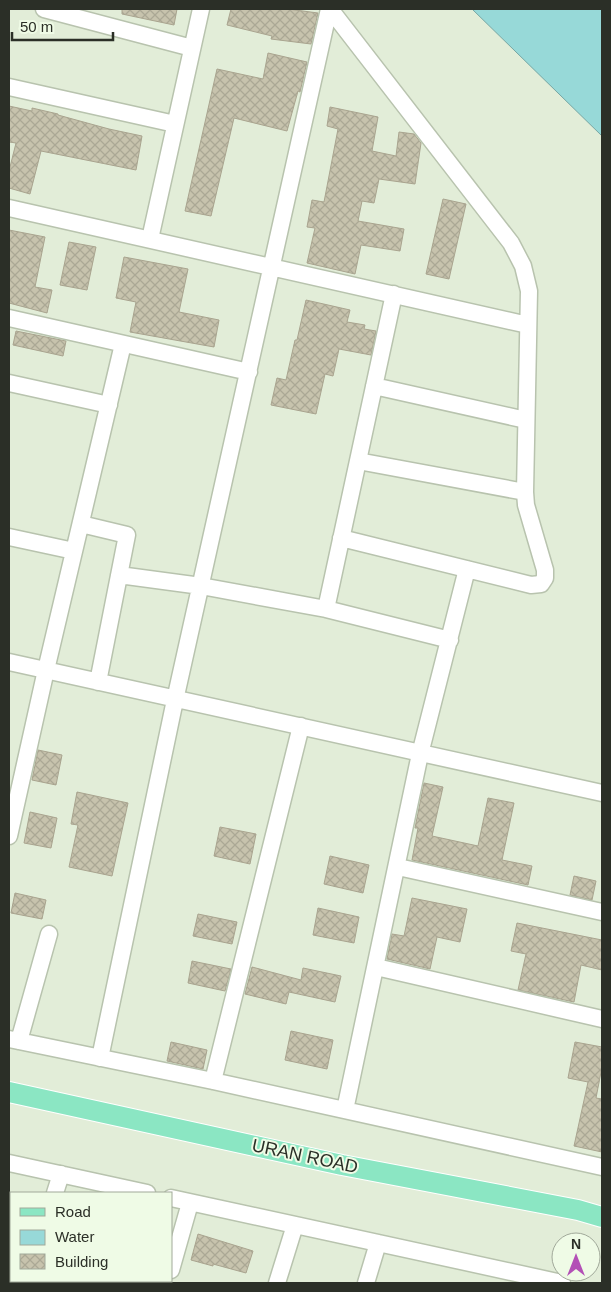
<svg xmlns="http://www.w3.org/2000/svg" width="611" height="1292" viewBox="0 0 611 1292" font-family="Arial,sans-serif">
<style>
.water{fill:#97d9d8;stroke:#77a6a3}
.building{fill:url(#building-cross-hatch);stroke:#a9a48f}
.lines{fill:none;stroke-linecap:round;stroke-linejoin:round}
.minor-casing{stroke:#b8c3ae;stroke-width:19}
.major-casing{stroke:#fff;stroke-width:22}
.minor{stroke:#fff;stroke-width:16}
.major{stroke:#8be6c3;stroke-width:20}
.labels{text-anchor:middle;stroke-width:4;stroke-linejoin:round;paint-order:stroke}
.street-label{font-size:18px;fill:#2b2f27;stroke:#effbe6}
</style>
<defs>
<pattern id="building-cross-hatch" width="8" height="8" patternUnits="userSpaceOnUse" patternTransform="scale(1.25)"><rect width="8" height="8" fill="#c7c3ad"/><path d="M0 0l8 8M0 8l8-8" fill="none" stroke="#aba895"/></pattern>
</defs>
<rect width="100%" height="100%" fill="#e2edd8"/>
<path class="water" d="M 472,9 L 602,9 L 602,136 Z"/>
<path class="building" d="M 122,9 L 177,9 L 174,25 L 122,14 Z
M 231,9 L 288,9 L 318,13 L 311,44 L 271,39 L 272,36 L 227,25 Z
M 268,53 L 307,62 L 300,92 L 298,91 L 287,131 L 234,118 L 211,216 L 185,211 L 217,69 L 263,79 Z
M 9,106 L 32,111 L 32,108 L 58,114 L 58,115 L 109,129 L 142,136 L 136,170 L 41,151 L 30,194 L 9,188 L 9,171 L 16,143 L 9,142 Z
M 330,107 L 378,117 L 372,151 L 396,156 L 399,132 L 414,134 L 421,143 L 415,184 L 379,179 L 374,203 L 362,201 L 358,221 L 404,229 L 400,251 L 361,245 L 355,274 L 307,263 L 315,228 L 307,227 L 312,200 L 324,202 L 338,129 L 327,126 Z
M 443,199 L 466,204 L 449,279 L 426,274 Z
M 9,230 L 45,237 L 35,287 L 52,290 L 47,313 L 9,303 Z
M 69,242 L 96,247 L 87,290 L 60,285 Z
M 124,257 L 188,269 L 179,312 L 219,320 L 214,347 L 130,332 L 136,302 L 116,298 Z
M 306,300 L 350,310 L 347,322 L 365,325 L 364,329 L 376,331 L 371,355 L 339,349 L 333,376 L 325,374 L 316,414 L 271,405 L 277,378 L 286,380 L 295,340 L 297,340 Z
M 16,331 L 66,341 L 63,356 L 13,345 Z
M 38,750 L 62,755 L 56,785 L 32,780 Z
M 424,783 L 443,787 L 432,836 L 478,846 L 488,798 L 514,803 L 502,860 L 532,866 L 528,885 L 412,860 L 418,828 L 415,828 Z
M 77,792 L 128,803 L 112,876 L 69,867 L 78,825 L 71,824 Z
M 30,812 L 57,818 L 51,848 L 24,843 Z
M 220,827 L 256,834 L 250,864 L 214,856 Z
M 330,856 L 369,865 L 363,893 L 324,884 Z
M 574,876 L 596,881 L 592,900 L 570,895 Z
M 15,893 L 46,900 L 42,919 L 11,913 Z
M 412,898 L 467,909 L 460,942 L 437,937 L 430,969 L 387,959 L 392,934 L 404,936 Z
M 318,908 L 359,917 L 354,943 L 313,935 Z
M 198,914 L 237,922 L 232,944 L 193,936 Z
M 517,923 L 602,940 L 602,970 L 581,965 L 574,1002 L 518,990 L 526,954 L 511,951 Z
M 192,961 L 231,969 L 225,991 L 188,983 Z
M 252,967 L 301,980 L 303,968 L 341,976 L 335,1002 L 289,992 L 286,1004 L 245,994 Z
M 291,1031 L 333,1040 L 327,1069 L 285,1060 Z
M 171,1042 L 207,1050 L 203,1069 L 167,1061 Z
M 575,1042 L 602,1047 L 602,1067 L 596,1098 L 602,1099 L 602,1152 L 574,1146 L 588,1082 L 568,1078 Z
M 198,1234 L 253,1251 L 246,1273 L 213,1264 L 213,1266 L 191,1260 Z"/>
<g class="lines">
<defs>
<path id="minor" d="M 44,9 L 192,48
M 330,9 L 511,243 L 523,266 L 529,291 L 525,492 L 526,505 L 545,570 L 545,578 L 541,584 L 531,585 L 341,538
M 9,87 L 175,124
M 9,208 L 528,325
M 150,239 L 201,9
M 9,318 L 249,372
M 9,383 L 109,405
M 374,386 L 526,420
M 358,461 L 525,492
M 81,524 L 127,535 L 98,682
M 9,537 L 74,551
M 119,575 L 201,586 L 326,609 L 450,640
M 326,609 L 394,294
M 9,662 L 602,793
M 9,836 L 46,670 L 123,344
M 398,867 L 602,912
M 376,967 L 602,1019
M 9,1039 L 213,1081 L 602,1167
M 19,1041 L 49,934
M 100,1058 L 175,700 L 329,9
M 213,1081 L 301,726
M 345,1110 L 420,754 L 467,569
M 9,1163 L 147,1193
M 55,1193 L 61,1174
M 171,1198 L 562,1283
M 171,1270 L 190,1203
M 30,1283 L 31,1281
M 277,1283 L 295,1225
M 366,1283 L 378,1243"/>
<path id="major" d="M 9,1092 L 342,1165 L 578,1210 L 602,1217"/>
</defs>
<use href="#minor" class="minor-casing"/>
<use href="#major" class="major-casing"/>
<use href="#minor" class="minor"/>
<use href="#major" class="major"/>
</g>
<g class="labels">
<g class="street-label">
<text transform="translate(305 1156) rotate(12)" y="6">URAN ROAD</text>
</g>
</g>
<rect width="611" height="1292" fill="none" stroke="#2b2f27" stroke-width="20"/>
<rect x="10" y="1192" width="162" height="90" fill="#effbe6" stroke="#a1a99a"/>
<rect x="20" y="1208" width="25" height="8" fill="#8be6c3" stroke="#a1a99a"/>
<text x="55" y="1217" font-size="15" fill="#2b2f27">Road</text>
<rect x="20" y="1230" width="25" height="15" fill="#97d9d8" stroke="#a1a99a"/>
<text x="55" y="1242" font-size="15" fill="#2b2f27">Water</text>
<rect x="20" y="1254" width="25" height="15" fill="url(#building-cross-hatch)" stroke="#a1a99a"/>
<text x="55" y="1267" font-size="15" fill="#2b2f27">Building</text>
<g transform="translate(576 1257)"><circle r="24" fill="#effbe6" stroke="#a1a99a"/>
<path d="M0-4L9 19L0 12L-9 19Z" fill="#b350b6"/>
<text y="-8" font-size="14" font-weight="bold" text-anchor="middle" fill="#2b2f27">N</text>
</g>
<path d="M12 32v8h101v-8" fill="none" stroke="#2b2f27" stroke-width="2.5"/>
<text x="20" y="32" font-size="15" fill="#2b2f27" stroke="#effbe6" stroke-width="4" paint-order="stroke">50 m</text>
</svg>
